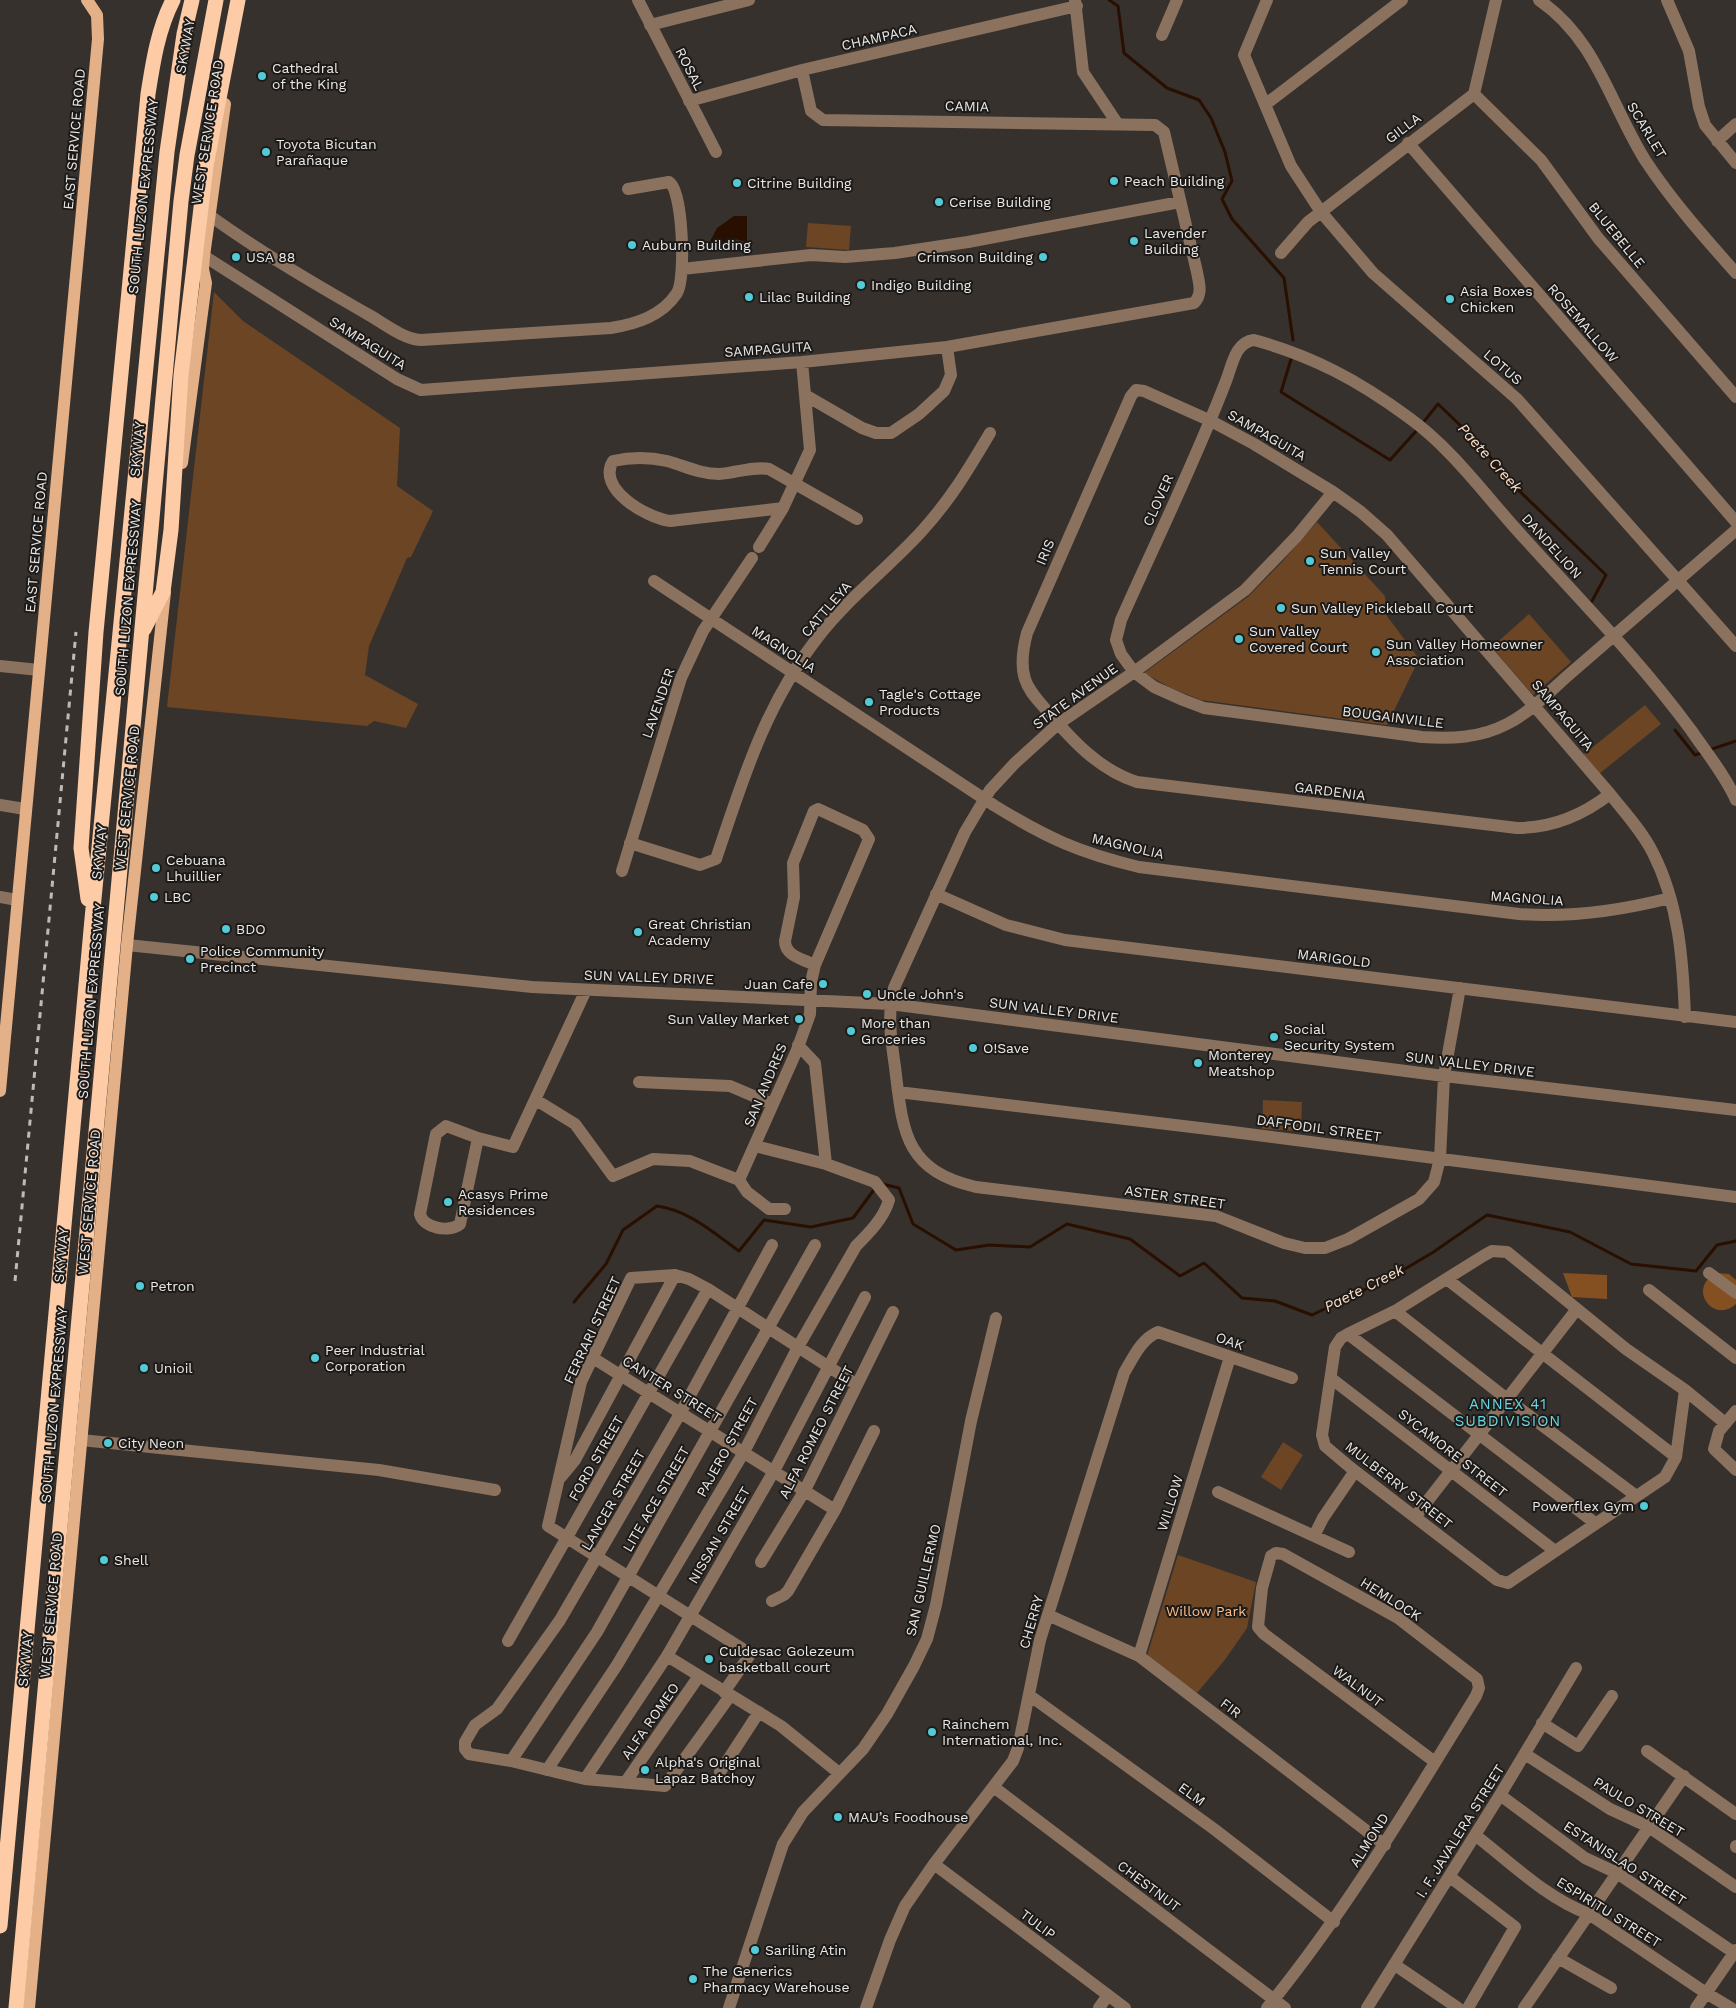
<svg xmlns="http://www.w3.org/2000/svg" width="1736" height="2008" viewBox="0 0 1736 2008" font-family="'Work Sans',sans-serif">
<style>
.green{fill:#6c4524}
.forest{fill:#855021}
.water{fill:#290f00}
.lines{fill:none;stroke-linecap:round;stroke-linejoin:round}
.stream{stroke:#290f00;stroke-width:3}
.minor{stroke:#8b725f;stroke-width:12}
.major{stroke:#e3b088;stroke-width:12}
.highway{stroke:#fdcba6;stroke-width:15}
.rail{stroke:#bebbb7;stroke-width:3;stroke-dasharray:6 6;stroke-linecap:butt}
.poi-dot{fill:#52cbd7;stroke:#1c1a18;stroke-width:2}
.labels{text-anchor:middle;stroke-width:4;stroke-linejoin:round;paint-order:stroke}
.street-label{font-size:14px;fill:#ebe8e5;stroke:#1c1a18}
.poi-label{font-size:14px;fill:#ebe8e5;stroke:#1c1a18;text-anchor:start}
.park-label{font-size:14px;fill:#ffbe8b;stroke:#1c1a18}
.water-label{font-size:15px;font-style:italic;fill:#feddc4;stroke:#1c1a18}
.neighbourhood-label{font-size:15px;letter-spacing:1px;fill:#6ad6e1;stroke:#1c1a18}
</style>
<rect width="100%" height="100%" fill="#37312d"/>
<path class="green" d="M 808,223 L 851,226 L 849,250 L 806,247 Z
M 214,292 L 243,321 L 400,428 L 397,486 L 433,511 L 411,557 L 407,558 L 369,646 L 365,675 L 418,704 L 406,728 L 374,721 L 367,726 L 167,707 Z
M 1317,522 L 1385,596 L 1387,616 L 1419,659 L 1387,725 L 1201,700 L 1171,688 L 1144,673 L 1249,596 L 1281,563 Z
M 1529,614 L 1571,662 L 1533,695 L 1492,647 Z
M 1645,705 L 1661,724 L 1599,774 L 1583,755 Z
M 1263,1100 L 1302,1102 L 1301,1131 L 1262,1129 Z
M 1283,1442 L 1303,1455 L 1281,1490 L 1261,1477 Z
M 1178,1555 L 1256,1582 L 1247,1628 L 1224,1661 L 1196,1694 L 1147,1656 Z"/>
<path class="forest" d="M 1563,1273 L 1607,1275 L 1607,1299 L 1572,1297 Z
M 1717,1273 L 1729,1274 L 1736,1280 L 1736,1304 C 1713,1325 1686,1287 1717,1273 Z"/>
<path class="water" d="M 734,216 L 747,216 L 747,242 L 735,239 L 732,242 L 733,250 L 715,250 L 707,247 L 717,228 Z"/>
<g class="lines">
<path class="stream" d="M 1109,0 L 1118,6 L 1124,53 L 1167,88 L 1199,100 L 1211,118 L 1225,152 L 1232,181 L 1222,199 L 1232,219 L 1284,278 L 1293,340
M 1292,356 L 1281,392 L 1390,460 L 1418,429
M 1422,424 L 1438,404 L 1482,446 L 1503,475 L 1606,575 L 1592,601
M 1675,730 L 1695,755 L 1704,752
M 1709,750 L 1736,741
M 882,1184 L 899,1188 L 913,1224 L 956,1250 L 989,1245 L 1030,1247 L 1067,1224 L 1130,1239 L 1180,1276 L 1204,1263 L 1242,1298 L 1275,1301 L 1312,1315 L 1391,1277 L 1432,1253 L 1487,1215 L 1570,1232 L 1631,1264 L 1696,1271 L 1717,1245 L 1736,1241
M 574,1302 L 606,1264 L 623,1230 L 657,1206 C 688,1210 714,1233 739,1251 L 764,1220 L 811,1227 L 853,1218 L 876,1187"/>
<path class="minor" d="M 638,0 L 716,152
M 1075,0 L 1083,72 L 1117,123
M 1267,0 L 1244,55 L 1291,166 L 1321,212 L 1373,273 L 1517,399 L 1736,646
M 1539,0 C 1597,40 1609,102 1645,160 C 1672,201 1704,237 1736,273
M 1667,0 L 1689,51 L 1699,107 L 1705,125 L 1736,163
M 650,25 L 749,0
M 1162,35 L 1177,0
M 1474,94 L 1541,160 L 1598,238 L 1736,397
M 689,101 L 802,70 L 1077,6
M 1266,104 L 1402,0
M 1717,141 L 1736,124
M 1408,143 L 1736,522
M 209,215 C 260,252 315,284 369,315 C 385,324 403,339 421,340 L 611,328 C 636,324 662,316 677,293 C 686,279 683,190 669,182 L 628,189
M 1281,253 L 1308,222 L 1474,94 L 1496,0
M 204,256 L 397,379 L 421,390 L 802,362 L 947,347 L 1194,303 C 1203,294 1199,283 1197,272 L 1164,132 L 1155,125 L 823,120 L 811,111 L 802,70
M 682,269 L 811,255 L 845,257 L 895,253 L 968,242 L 1180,202
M 802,362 L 805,395 L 862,428 L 876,433 L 891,433 L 919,414 L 944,391 L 951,375 L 947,347
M 1333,492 L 1297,536 L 1245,590 L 1134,672 L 1058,724 L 1015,763 L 990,790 L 965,832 L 894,988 C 887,1014 891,1040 895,1067 C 903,1132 904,1170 976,1187 L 1216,1216 L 1284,1243 L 1305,1248 L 1325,1248 L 1348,1239 L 1419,1199 L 1434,1182 L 1440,1159 L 1444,1076 L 1460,988
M 783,508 L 670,521 C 647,518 596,489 613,461 C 631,457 649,457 667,461 C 685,466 700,474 719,474 C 736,473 752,466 769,469 L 857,519
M 1736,530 C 1681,577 1627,625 1572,672 C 1552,689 1531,712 1507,724 C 1480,738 1452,739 1422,737 L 1204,708 L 1183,700 L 1154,687 L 1134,672 L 1121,654 L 1116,640 L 1121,620 C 1156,541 1195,462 1226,381 C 1232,366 1235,342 1254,340 C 1313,356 1359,381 1408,417 C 1454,450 1487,498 1525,539 C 1582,602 1641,662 1691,730 C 1706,752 1725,775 1736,800
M 759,547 L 783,508 L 810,450 L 805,395
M 654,581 L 995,806 C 1047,838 1080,853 1139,867 L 1519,914 C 1571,918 1619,911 1670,898
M 0,666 L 39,670
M 1610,794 C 1583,815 1552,828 1517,828 L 1137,782 C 1099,770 1072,740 1047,711 C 1039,701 1029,692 1025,679 C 1020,664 1023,648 1027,633 L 1131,396 L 1136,390 L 1144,391 L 1211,421 L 1254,444 L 1333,492 L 1361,512 L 1387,535 L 1610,794 C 1625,813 1642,831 1653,853 C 1679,904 1683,960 1685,1017
M 0,805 L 25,809
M 630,843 L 700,865 L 716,859 C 743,779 765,705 818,637 C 848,598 889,567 921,532 C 951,499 968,470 990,433
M 622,871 L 681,678 L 703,631 L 752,558
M 936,894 L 1006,925 L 1065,940 L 1736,1022
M 0,897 L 17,900
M 127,945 L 532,987 L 890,1004 L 1444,1076 L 1736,1110
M 798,1045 L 815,1063 L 826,1164
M 639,1082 L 730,1086 L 772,1104
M 898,1092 L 1225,1131 L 1736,1197
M 536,1100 L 575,1124 L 613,1176 L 653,1159 L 690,1161 L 739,1180 L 747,1192 L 769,1209 L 785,1209
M 478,1138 L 460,1224 C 449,1233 423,1228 420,1214 L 436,1134 L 446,1126 L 478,1138 L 513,1147 L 586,990
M 739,1180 L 797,1050 L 810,1014 L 811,982 L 815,965 L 869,839 L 863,830 L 818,809 L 814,811 L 793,863 L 794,897 L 785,941 C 785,956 803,959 815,965
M 1709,1273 L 1736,1293
M 1448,1280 L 1676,1457
M 1649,1290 L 1736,1358
M 1395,1311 L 1507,1399 L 1635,1495
M 1348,1334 L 1595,1523
M 593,1358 L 835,1510
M 1332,1379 L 1555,1551
M 1685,1390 L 1676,1457 L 1665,1477 L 1508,1583 L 1497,1580 L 1351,1468 L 1325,1446 L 1322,1435 L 1335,1347 L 1341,1338 L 1348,1334 L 1395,1311 L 1483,1256 L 1492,1251 L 1507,1252 L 1626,1349 L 1685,1390 L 1725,1423
M 1736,1411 L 1719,1431 L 1714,1449 L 1736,1470
M 81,1440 L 379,1470 L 495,1490
M 561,1477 L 575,1460 L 675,1275
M 1218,1492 L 1349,1552
M 1415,1517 L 1577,1309
M 1315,1534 L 1323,1518 L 1355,1471
M 761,1562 L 805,1490 L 893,1312
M 772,1601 L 784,1595 L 788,1591 L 835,1510 L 874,1431
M 1048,1615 L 1139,1656 L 1385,1845
M 508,1641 L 708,1289
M 667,1656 L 781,1726 L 839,1773
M 1139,1656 L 1230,1357
M 724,1692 L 749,1656 L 746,1651 L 548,1526 L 581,1382 L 631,1278 L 675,1275 L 689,1279 L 708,1289 L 857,1385
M 1029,1695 L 1214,1829 L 1334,1922
M 730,1696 L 665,1786 L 585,1779 L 511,1761 L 469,1754 L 465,1749 L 465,1742 L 475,1725 L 497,1709 L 560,1620 L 681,1412 L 772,1245
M 1542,1723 L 1578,1746 L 1612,1696
M 1647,1751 L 1736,1814
M 1525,1754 L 1610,1809 L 1649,1827 L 1736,1887
M 511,1761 L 597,1632 L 815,1245
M 547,1770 L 617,1665 L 744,1452 L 798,1347 L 856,1246 C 869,1233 884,1218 889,1200 L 875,1182 L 826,1164 L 755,1146
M 720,1772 L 759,1712
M 585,1779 L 667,1656 L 774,1471 L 865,1297
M 625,1783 L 699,1676
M 995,1788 L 1285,2008
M 1500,1795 L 1585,1858 L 1617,1873 L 1736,1954
M 1475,1835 C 1510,1862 1546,1898 1589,1914 L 1706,1993 L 1731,2008
M 1736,1847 L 1736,1846
M 934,1864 L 1125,2008
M 1450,1877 L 1515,1927 L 1468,2008
M 905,1906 L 934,1864 L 1013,1761 L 1018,1748 L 1040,1640 L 1124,1373 C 1133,1358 1141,1339 1158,1332 L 1292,1378
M 1558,1958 L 1611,1988
M 1395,1965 L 1458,2008
M 729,2008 L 783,1844 L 803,1812 L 863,1749 L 887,1714 L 914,1666 L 927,1639 L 936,1605 L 971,1421 L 996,1318
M 866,2008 L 890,1940 L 904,1908
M 1099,2008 L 1108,1995
M 1267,2008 C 1347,1910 1410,1803 1476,1696 L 1479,1688 L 1477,1679 L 1398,1618 L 1283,1554 L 1276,1553 L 1271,1556 L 1262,1588 L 1258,1627 L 1264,1634 L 1435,1762
M 1367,2008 L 1500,1795 L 1576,1668
M 1524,2008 L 1684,1776
M 1696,2008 L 1736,1950"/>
<path class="major" d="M 182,463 L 206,283 L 203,269 L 204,256 L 225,104
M 0,1091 L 98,39 L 97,15 L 87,0
M 29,2008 L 127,945 L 165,592"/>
<path class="highway" d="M 144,629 L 163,592 L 171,530 L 181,375 L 206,166 L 238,0
M 88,899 L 81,848 L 96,632 L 148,94 C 153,62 158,29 173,0
M 0,1926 L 92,919 L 167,152 L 184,34 L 192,0
M 16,2008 L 181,201 L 187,155 L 216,0"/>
<path class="rail" d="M 15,1281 L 76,632"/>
</g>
<g class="poi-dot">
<circle cx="262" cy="76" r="5"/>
<circle cx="266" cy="152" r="5"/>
<circle cx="1114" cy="181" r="5"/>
<circle cx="737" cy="183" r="5"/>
<circle cx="939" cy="202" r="5"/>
<circle cx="1134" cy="241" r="5"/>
<circle cx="632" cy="245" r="5"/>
<circle cx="236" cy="257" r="5"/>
<circle cx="1043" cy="257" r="5"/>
<circle cx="861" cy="285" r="5"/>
<circle cx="749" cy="297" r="5"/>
<circle cx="1450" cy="299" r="5"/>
<circle cx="1310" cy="561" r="5"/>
<circle cx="1281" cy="608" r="5"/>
<circle cx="1239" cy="639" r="5"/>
<circle cx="1376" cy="652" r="5"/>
<circle cx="869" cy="702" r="5"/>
<circle cx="156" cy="868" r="5"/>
<circle cx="154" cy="897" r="5"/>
<circle cx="226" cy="929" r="5"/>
<circle cx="638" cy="932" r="5"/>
<circle cx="190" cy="959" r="5"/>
<circle cx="823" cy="984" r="5"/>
<circle cx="867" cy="994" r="5"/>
<circle cx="799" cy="1019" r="5"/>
<circle cx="851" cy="1031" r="5"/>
<circle cx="1274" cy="1037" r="5"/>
<circle cx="973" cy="1048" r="5"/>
<circle cx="1198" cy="1063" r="5"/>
<circle cx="448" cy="1202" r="5"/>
<circle cx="140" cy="1286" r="5"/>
<circle cx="315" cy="1358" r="5"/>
<circle cx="144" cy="1368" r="5"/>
<circle cx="108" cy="1443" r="5"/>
<circle cx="1644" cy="1506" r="5"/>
<circle cx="104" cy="1560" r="5"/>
<circle cx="709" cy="1659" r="5"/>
<circle cx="932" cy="1732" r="5"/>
<circle cx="645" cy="1770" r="5"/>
<circle cx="838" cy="1817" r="5"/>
<circle cx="755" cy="1950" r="5"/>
<circle cx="693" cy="1979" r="5"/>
</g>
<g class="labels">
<g class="street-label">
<text transform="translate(879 37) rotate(-13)" y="5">CHAMPACA</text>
<text transform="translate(185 46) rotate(-80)" y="5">SKYWAY</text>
<text transform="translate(690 69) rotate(63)" y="5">ROSAL</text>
<text transform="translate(967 106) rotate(1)" y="5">CAMIA</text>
<text transform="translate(1403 128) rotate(-37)" y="5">GILLA</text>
<text transform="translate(1647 130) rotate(59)" y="5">SCARLET</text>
<text transform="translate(207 132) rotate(-81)" y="5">WEST SERVICE ROAD</text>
<text transform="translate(74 139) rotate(-85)" y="5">EAST SERVICE ROAD</text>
<text transform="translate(143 196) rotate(-84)" y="5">SOUTH LUZON EXPRESSWAY</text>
<text transform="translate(1617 235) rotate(51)" y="5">BLUEBELLE</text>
<text transform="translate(1583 323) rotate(49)" y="5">ROSEMALLOW</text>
<text transform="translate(368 343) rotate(32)" y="5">SAMPAGUITA</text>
<text transform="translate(768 349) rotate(-4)" y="5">SAMPAGUITA</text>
<text transform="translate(1503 367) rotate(41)" y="5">LOTUS</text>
<text transform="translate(1267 435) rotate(30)" y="5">SAMPAGUITA</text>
<text transform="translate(137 449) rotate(-85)" y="5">SKYWAY</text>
<text transform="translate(1158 500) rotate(-66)" y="5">CLOVER</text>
<text transform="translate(36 542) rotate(-85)" y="5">EAST SERVICE ROAD</text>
<text transform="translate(1552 546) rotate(48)" y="5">DANDELION</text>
<text transform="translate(1045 552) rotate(-67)" y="5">IRIS</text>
<text transform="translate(128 598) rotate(-85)" y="5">SOUTH LUZON EXPRESSWAY</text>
<text transform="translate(826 609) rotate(-49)" y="5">CATTLEYA</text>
<text transform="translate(784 649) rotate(33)" y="5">MAGNOLIA</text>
<text transform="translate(1075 696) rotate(-36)" y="5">STATE AVENUE</text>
<text transform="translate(658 703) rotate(-71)" y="5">LAVENDER</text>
<text transform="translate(1563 715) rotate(50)" y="5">SAMPAGUITA</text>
<text transform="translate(1393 717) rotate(7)" y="5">BOUGAINVILLE</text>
<text transform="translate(1330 791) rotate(7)" y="5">GARDENIA</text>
<text transform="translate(127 798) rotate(-84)" y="5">WEST SERVICE ROAD</text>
<text transform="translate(1128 846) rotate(13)" y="5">MAGNOLIA</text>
<text transform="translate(99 852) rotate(-84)" y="5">SKYWAY</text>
<text transform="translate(1527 898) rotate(4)" y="5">MAGNOLIA</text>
<text transform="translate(1334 958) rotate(7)" y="5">MARIGOLD</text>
<text transform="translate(649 977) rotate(2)" y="5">SUN VALLEY DRIVE</text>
<text transform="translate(91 1001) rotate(-85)" y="5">SOUTH LUZON EXPRESSWAY</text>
<text transform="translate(1054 1010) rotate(7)" y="5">SUN VALLEY DRIVE</text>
<text transform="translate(1470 1064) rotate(7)" y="5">SUN VALLEY DRIVE</text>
<text transform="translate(765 1085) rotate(-67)" y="5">SAN ANDRES</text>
<text transform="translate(1319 1128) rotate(8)" y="5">DAFFODIL STREET</text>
<text transform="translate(1175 1197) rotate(8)" y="5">ASTER STREET</text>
<text transform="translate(89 1202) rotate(-85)" y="5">WEST SERVICE ROAD</text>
<text transform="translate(61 1255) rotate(-85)" y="5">SKYWAY</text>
<text transform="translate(592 1330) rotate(-65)" y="5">FERRARI STREET</text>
<text transform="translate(1230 1341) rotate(19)" y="5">OAK</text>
<text transform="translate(672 1389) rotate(32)" y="5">CANTER STREET</text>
<text transform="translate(54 1405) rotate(-85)" y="5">SOUTH LUZON EXPRESSWAY</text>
<text transform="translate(816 1432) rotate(-63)" y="5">ALFA ROMEO STREET</text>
<text transform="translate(727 1447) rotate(-61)" y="5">PAJERO STREET</text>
<text transform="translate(1453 1453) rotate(38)" y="5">SYCAMORE STREET</text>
<text transform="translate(596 1458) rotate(-60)" y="5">FORD STREET</text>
<text transform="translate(1399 1485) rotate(38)" y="5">MULBERRY STREET</text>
<text transform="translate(656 1499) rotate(-60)" y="5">LITE ACE STREET</text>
<text transform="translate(613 1500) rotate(-60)" y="5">LANCER STREET</text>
<text transform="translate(1170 1503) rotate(-73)" y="5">WILLOW</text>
<text transform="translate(719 1535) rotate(-60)" y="5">NISSAN STREET</text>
<text transform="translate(923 1580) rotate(-77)" y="5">SAN GUILLERMO</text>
<text transform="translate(1391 1599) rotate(32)" y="5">HEMLOCK</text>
<text transform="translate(51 1605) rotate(-85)" y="5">WEST SERVICE ROAD</text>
<text transform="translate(1031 1622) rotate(-74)" y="5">CHERRY</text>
<text transform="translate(25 1659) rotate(-85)" y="5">SKYWAY</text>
<text transform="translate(1358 1686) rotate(37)" y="5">WALNUT</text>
<text transform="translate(1231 1708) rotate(37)" y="5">FIR</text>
<text transform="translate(650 1721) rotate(-55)" y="5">ALFA ROMEO</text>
<text transform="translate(1192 1794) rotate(36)" y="5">ELM</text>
<text transform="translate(1639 1807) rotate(31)" y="5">PAULO STREET</text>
<text transform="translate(1460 1831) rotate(-58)" y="5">I. F. JAVALERA STREET</text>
<text transform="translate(1369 1840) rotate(-58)" y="5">ALMOND</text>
<text transform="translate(1625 1863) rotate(33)" y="5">ESTANISLAO STREET</text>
<text transform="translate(1149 1886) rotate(37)" y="5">CHESTNUT</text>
<text transform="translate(1609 1912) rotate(32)" y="5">ESPIRITU STREET</text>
<text transform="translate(1038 1924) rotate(37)" y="5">TULIP</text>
</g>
<g class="poi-label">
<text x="272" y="73">Cathedral<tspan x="272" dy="16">of the King</tspan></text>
<text x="276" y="149">Toyota Bicutan<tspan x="276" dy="16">Parañaque</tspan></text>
<text x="1124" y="186">Peach Building</text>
<text x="747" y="188">Citrine Building</text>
<text x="949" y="207">Cerise Building</text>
<text x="1144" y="238">Lavender<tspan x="1144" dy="16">Building</tspan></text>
<text x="642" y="250">Auburn Building</text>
<text x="246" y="262">USA 88</text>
<text x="1033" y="262" text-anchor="end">Crimson Building</text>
<text x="871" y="290">Indigo Building</text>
<text x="1460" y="296">Asia Boxes<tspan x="1460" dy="16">Chicken</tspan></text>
<text x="759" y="302">Lilac Building</text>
<text x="1320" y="558">Sun Valley<tspan x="1320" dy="16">Tennis Court</tspan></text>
<text x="1291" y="613">Sun Valley Pickleball Court</text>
<text x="1249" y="636">Sun Valley<tspan x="1249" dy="16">Covered Court</tspan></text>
<text x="1386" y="649">Sun Valley Homeowner<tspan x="1386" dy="16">Association</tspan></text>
<text x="879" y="699">Tagle's Cottage<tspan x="879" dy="16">Products</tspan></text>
<text x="166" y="865">Cebuana<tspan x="166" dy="16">Lhuillier</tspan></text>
<text x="164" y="902">LBC</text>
<text x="648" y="929">Great Christian<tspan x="648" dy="16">Academy</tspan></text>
<text x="236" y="934">BDO</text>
<text x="200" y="956">Police Community<tspan x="200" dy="16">Precinct</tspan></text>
<text x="813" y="989" text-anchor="end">Juan Cafe</text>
<text x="877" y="999">Uncle John's</text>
<text x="789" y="1024" text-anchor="end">Sun Valley Market</text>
<text x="861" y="1028">More than<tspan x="861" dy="16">Groceries</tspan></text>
<text x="1284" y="1034">Social<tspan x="1284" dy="16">Security System</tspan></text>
<text x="983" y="1053">O!Save</text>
<text x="1208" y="1060">Monterey<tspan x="1208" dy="16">Meatshop</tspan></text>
<text x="458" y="1199">Acasys Prime<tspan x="458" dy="16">Residences</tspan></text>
<text x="150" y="1291">Petron</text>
<text x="325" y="1355">Peer Industrial<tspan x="325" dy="16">Corporation</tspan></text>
<text x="154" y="1373">Unioil</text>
<text x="118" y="1448">City Neon</text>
<text x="1634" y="1511" text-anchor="end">Powerflex Gym</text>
<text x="114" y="1565">Shell</text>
<text x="719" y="1656">Culdesac Golezeum<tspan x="719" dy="16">basketball court</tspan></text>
<text x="942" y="1729">Rainchem<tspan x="942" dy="16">International, Inc.</tspan></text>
<text x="655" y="1767">Alpha's Original<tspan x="655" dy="16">Lapaz Batchoy</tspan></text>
<text x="848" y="1822">MAU’s Foodhouse</text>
<text x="765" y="1955">Sariling Atin</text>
<text x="703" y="1976">The Generics<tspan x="703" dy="16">Pharmacy Warehouse</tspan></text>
</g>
<g class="park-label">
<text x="1206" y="1616">Willow Park</text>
</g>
<g class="water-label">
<text transform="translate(1490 458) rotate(48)" y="5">Paete Creek</text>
<text transform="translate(1364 1288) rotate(-27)" y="5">Paete Creek</text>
</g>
<g class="neighbourhood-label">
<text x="1508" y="1409">ANNEX 41<tspan x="1508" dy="17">SUBDIVISION</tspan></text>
</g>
</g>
</svg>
